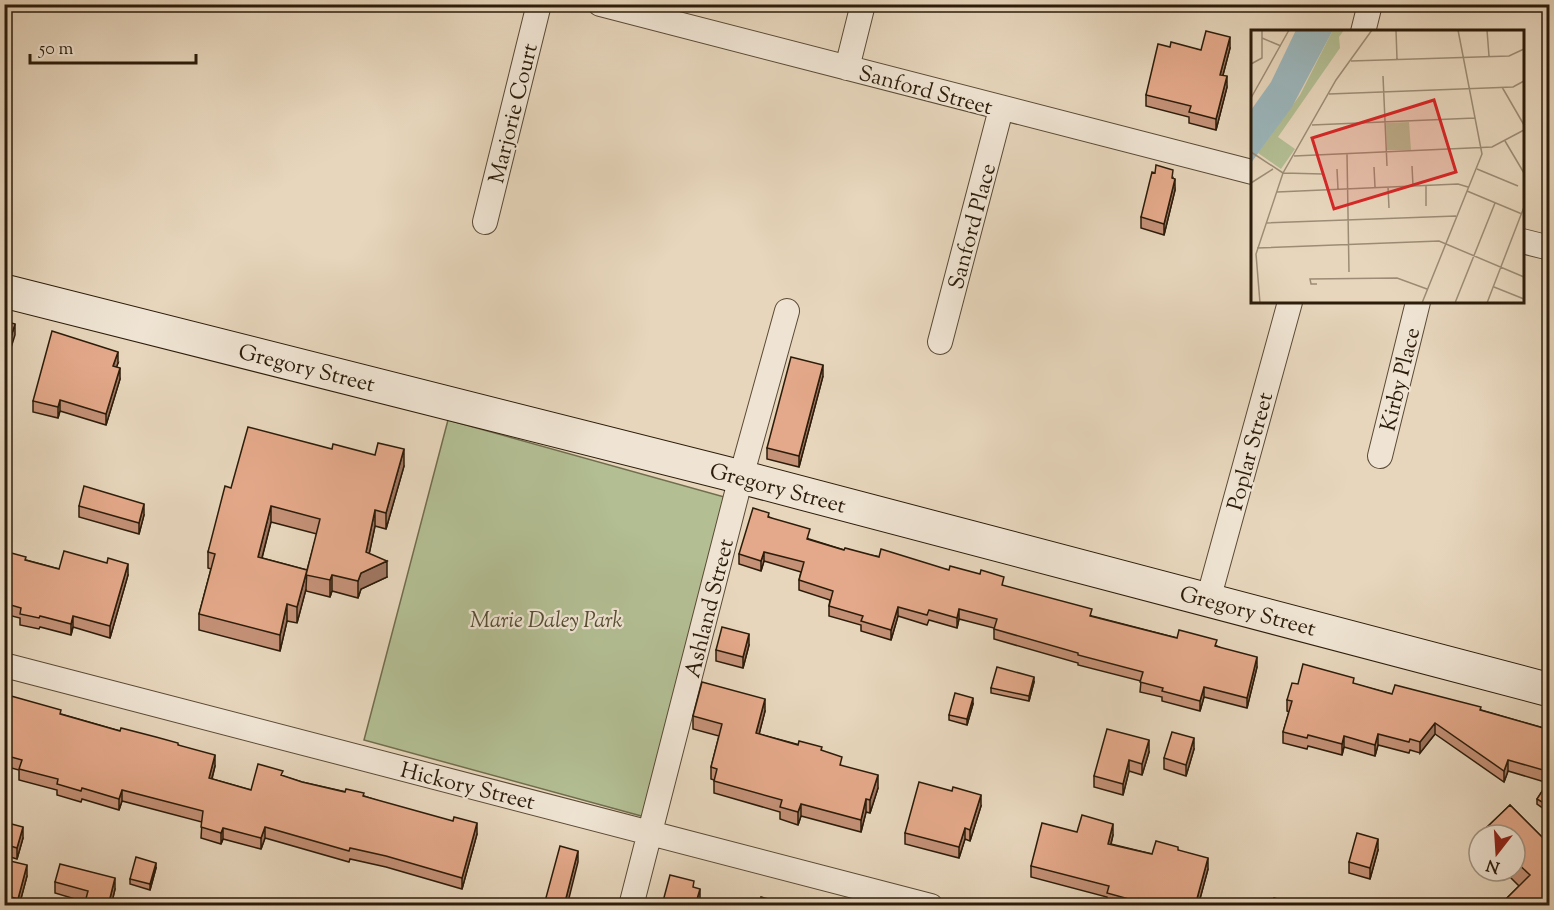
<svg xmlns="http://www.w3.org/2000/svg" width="1554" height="910" viewBox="0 0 1554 910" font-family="'Sorts Mill Goudy',serif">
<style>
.green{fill:#b3be93;stroke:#706d4e;stroke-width:1.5}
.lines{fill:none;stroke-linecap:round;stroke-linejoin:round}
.street-casing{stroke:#5b4a36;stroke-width:26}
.secondary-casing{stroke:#2c1c0a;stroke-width:35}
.street{stroke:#efe4d3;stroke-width:24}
.secondary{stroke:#efe4d3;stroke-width:33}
.wall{fill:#c49177;stroke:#2c1c0a;stroke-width:1.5;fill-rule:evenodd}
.shaded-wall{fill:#a07661;stroke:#2c1c0a;stroke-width:1.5}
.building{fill:#e4a98a;stroke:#2c1c0a;stroke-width:1.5}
.labels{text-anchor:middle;stroke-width:4.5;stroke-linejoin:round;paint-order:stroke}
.street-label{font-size:22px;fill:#2c1c0a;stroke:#efe4d3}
.park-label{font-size:22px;font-style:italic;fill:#544d33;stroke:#efe4d3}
.inset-road{fill:none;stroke:#9c8c75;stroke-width:1.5}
.view{fill:#d62828;fill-opacity:0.15;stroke:#d62828;stroke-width:3}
.inset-edge{fill:none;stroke:#2c1c0a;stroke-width:3}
</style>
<rect width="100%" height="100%" fill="#e7d6bc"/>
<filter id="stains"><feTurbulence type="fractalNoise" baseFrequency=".00333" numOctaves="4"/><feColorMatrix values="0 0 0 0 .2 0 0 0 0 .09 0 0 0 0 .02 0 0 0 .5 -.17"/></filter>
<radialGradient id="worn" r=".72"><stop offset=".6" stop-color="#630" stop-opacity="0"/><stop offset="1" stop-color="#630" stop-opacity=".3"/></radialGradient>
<path class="green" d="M 448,420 L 728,498 L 645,817 L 364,740 Z"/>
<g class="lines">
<defs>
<path id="street" d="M 600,4 L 1252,172
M 1363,32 L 1370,4
M 847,68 L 863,4
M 485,222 L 539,4
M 1522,241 L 1550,248
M 940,342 L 1001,109
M 1380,456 L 1418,302
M 1208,600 L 1290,302
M 4,665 L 931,906
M 631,906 L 741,477 L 787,311"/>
<path id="secondary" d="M 4,291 L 741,477 L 1550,690"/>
</defs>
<use href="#street" class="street-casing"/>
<use href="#secondary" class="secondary-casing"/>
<use href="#street" class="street"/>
<use href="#secondary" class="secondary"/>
</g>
<path class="wall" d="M 1170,47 L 1201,50 L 1230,48 L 1223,75 L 1227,87 L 1216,130 L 1189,123 L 1189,117 L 1146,106 L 1146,95 Z
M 1173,178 L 1175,190 L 1164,235 L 1141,228 L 1141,217 Z
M 118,363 L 116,367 L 120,379 L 106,425 L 60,411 L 58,418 L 33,412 L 33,401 Z
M 823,376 L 799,467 L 767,459 L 767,448 Z
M 332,449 L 404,466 L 386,529 L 375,526 L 369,554 L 387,577 L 361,589 L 358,598 L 332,591 L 330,597 L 306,591 L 306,589 L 297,623 L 287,621 L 280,651 L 199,630 L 199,614 L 211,569 L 208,568 L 208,552 L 231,488 ZM 271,522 L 317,534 L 307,570 L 262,558 Z
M 79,506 L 144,515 L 139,534 L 79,517 Z
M 769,517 L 809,539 L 844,550 L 949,570 L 1004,586 L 1092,616 L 1177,638 L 1217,646 L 1257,667 L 1247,708 L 1204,697 L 1200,711 L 1162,701 L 1162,697 L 1140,692 L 1141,681 L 1078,665 L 1078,663 L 994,639 L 994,628 L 959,619 L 957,628 L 929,620 L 927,625 L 898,616 L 891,640 L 861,631 L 861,625 L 829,616 L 829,606 L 830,600 L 799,590 L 799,580 L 801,572 L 764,561 L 761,571 L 739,564 L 739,554 Z
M 4,551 L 26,560 L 59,569 L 128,575 L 110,638 L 73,627 L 71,635 L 40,627 L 39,629 L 20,625 L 20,618 L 4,614 Z
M 749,645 L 743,668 L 716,661 L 716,650 Z
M 1034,682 L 1029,701 L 991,693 L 991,688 Z
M 1298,684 L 1354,684 L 1392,694 L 1481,710 L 1547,729 L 1550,722 L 1550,813 L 1537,804 L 1537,799 L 1548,783 L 1508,771 L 1504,782 L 1435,734 L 1420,753 L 1410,750 L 1409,753 L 1378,745 L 1375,756 L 1344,747 L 1342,755 L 1308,746 L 1307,749 L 1283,743 L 1283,732 L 1289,712 L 1287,711 L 1287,700 Z
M 4,694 L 61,714 L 120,731 L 178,745 L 215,766 L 212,779 L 251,790 L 283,776 L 302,782 L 364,796 L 477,834 L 462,889 L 386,867 L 350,859 L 349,862 L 265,838 L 261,849 L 223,839 L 221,844 L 201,838 L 202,822 L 122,801 L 119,810 L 82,799 L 81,802 L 57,795 L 57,790 L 19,780 L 19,770 L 4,766 Z
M 973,704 L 967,725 L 949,720 L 949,715 Z
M 765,711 L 759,734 L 822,751 L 842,766 L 878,788 L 870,813 L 866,812 L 861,832 L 801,816 L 798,825 L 780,819 L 780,812 L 714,793 L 714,780 L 711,779 L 711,767 L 719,736 L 693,729 L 693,716 Z
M 1194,749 L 1186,776 L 1164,769 L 1164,758 Z
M 1149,752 L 1142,775 L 1129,771 L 1123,795 L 1094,787 L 1094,776 Z
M 1510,805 L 1550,845 L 1550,906 L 1499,906 L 1519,886 L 1504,871 L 1515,871 L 1515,835 L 1484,835 L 1484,830 Z
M 981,806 L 970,841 L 965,839 L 959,858 L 905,844 L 905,833 Z
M 4,822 L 23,838 L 17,859 L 4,855 Z
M 1077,832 L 1113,835 L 1111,844 L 1152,854 L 1178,850 L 1208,869 L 1198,906 L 1111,906 L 1107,904 L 1107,897 L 1031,877 L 1031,866 Z
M 1378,850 L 1370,879 L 1349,873 L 1349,862 Z
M 4,866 L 27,876 L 19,906 L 4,906 Z
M 156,868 L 150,890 L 130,884 L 130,879 Z
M 55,882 L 115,889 L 111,906 L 84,906 L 85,902 L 55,893 Z"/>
<path class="shaded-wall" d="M 1230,37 L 1230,48 L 1220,86 L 1220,75 Z
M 1227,76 L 1227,87 L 1216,130 L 1216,119 Z
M 1175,179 L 1175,190 L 1164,235 L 1164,224 Z
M 15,324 L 15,335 L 4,370 L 4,359 Z
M 118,352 L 118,363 L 113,377 L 113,366 Z
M 9,362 L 9,373 L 4,388 L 4,377 Z
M 823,365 L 823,376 L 799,467 L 799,456 Z
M 120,368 L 120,379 L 106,425 L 106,414 Z
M 60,400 L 60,411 L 58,418 L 58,407 Z
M 404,449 L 404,466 L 386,529 L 386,513 Z
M 144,504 L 144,515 L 139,534 L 139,523 Z
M 271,506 L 271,522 L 258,573 L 258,557 Z
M 375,510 L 375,526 L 366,569 L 366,552 Z
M 764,552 L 764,561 L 761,571 L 761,561 Z
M 387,561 L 387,577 L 361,589 L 358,598 L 358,581 L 361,573 Z
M 128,564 L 128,575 L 110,638 L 110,626 Z
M 307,570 L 306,589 L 297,623 L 297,607 Z
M 332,575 L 332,591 L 330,597 L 330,580 Z
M 287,604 L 287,621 L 280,651 L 280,635 Z
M 898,607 L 898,616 L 891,640 L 891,630 Z
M 959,609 L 959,619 L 957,628 L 957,618 Z
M 73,616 L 73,627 L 71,635 L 71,624 Z
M 749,634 L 749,645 L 743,668 L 743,657 Z
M 1257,657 L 1257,667 L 1247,708 L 1247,698 Z
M 1034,677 L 1034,682 L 1029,701 L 1029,696 Z
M 1204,687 L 1204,697 L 1200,711 L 1200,701 Z
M 973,698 L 973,704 L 967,725 L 967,719 Z
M 765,699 L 765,711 L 756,746 L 756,733 Z
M 1435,723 L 1435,734 L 1420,753 L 1420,742 Z
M 1378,734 L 1378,745 L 1375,756 L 1375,745 Z
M 1344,736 L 1344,747 L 1342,755 L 1342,744 Z
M 1194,738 L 1194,749 L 1186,776 L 1186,765 Z
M 1149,740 L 1149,752 L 1142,775 L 1142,764 Z
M 215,755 L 215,766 L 209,789 L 209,778 Z
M 1129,760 L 1129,771 L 1123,795 L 1123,784 Z
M 1508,760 L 1508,771 L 1504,782 L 1504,771 Z
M 878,775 L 878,788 L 870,813 L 870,800 Z
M 122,790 L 122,801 L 119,810 L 119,799 Z
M 981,795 L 981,806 L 970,841 L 970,830 Z
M 866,799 L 866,812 L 861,832 L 861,820 Z
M 801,804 L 801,816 L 798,825 L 798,812 Z
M 477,823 L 477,834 L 462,889 L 462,878 Z
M 1113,824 L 1113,835 L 1108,855 L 1108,844 Z
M 23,827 L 23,838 L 17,859 L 17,848 Z
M 265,827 L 265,838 L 261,849 L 261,838 Z
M 223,828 L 223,839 L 221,844 L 221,833 Z
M 965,828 L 965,839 L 959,858 L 959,847 Z
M 1378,839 L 1378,850 L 1370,879 L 1370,868 Z
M 578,851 L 578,862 L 567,906 L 564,906 Z
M 1208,858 L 1208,869 L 1198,906 L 1195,906 Z
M 156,863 L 156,868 L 150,890 L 150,884 Z
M 27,865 L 27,876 L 19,906 L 18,906 L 18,899 Z
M 115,878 L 115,889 L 111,906 L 108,906 Z
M 700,889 L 700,900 L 698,906 L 695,906 Z"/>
<path class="building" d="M 1206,31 L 1230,37 L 1220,75 L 1227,76 L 1216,119 L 1189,112 L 1191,106 L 1146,95 L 1158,44 L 1170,47 L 1171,42 L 1201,50 Z
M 1156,165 L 1173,170 L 1172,178 L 1175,179 L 1164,224 L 1141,217 L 1152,172 L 1155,173 Z
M 4,321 L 15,324 L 4,359 Z
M 52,331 L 118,352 L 113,366 L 120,368 L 106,414 L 60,400 L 58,407 L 33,401 Z
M 791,357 L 823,365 L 799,456 L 767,448 Z
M 4,360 L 9,362 L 4,377 Z
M 248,427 L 332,449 L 333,444 L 375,455 L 378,443 L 404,449 L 386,513 L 375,510 L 366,552 L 387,561 L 361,573 L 358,581 L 332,575 L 330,580 L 306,575 L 320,519 L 271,506 L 258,557 L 307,570 L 297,607 L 287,604 L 280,635 L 199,614 L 215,554 L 208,552 L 225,486 L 231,488 Z
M 84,486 L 144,504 L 139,523 L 79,506 Z
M 753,508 L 769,513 L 768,517 L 810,529 L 807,539 L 844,550 L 845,548 L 879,557 L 881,549 L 949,570 L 950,566 L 980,574 L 981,570 L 1004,577 L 1002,585 L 1092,609 L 1090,616 L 1177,638 L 1179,630 L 1217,640 L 1215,646 L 1257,657 L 1247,698 L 1204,687 L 1200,701 L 1162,691 L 1163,688 L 1140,682 L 1143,672 L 1078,655 L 1078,653 L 994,629 L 997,619 L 959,609 L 957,618 L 929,610 L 927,615 L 898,607 L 891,630 L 861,621 L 863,616 L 829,606 L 833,591 L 799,580 L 804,562 L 764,552 L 761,561 L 739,554 Z
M 4,551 L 26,557 L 25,560 L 59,569 L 64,551 L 107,563 L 108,558 L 128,564 L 110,626 L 73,616 L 71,624 L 40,616 L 39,618 L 20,614 L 21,608 L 4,603 Z
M 722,627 L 749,634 L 743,657 L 716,650 Z
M 1303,664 L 1354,678 L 1353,683 L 1392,694 L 1395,685 L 1481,707 L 1480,710 L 1547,729 L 1550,722 L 1550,772 L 1508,760 L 1504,771 L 1435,723 L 1420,742 L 1410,739 L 1409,742 L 1378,734 L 1375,745 L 1344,736 L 1342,744 L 1308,735 L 1307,738 L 1283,732 L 1292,701 L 1287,700 L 1292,683 L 1298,684 Z
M 997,667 L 1034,677 L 1029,696 L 991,688 Z
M 702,682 L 765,699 L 756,733 L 798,745 L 799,741 L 822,747 L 821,750 L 842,757 L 840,765 L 878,775 L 870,800 L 866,799 L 861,820 L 801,804 L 798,812 L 780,807 L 782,800 L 714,781 L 717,769 L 711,767 L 722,724 L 693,716 Z
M 955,693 L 973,698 L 967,719 L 949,715 Z
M 4,694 L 61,710 L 60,714 L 120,731 L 121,728 L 156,737 L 178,743 L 178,745 L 215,755 L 209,778 L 251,790 L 258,764 L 283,771 L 281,775 L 302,782 L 345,792 L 346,789 L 364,793 L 363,796 L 453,821 L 454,817 L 477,823 L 462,878 L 386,856 L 350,848 L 349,851 L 265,827 L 261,838 L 223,828 L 221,833 L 201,827 L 203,811 L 122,790 L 119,799 L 82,788 L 81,791 L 57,784 L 58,779 L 19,769 L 22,760 L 4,755 Z
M 1107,729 L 1149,740 L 1142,764 L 1129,760 L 1123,784 L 1094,776 Z
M 1172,732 L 1194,738 L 1186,765 L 1164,758 Z
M 919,782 L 952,791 L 953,787 L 981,795 L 970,830 L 965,828 L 959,847 L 905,833 Z
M 1548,782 L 1550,783 L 1550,807 L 1537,799 Z
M 1510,805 L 1550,845 L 1550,906 L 1499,906 L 1530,875 L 1515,861 L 1515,835 L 1490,835 L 1484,830 Z
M 1082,815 L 1113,824 L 1108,844 L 1152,854 L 1156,841 L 1178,847 L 1178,850 L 1208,858 L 1195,906 L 1186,906 L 1181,904 L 1181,906 L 1165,906 L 1162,905 L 1162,906 L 1154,906 L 1107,893 L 1109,886 L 1031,866 L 1042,823 L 1077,832 Z
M 4,822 L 23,827 L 17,848 L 4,844 Z
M 1357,833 L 1378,839 L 1370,868 L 1349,862 Z
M 560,846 L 578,851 L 564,906 L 546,906 L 544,905 Z
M 136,857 L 156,863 L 150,884 L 130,879 Z
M 6,860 L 27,865 L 18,899 L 4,895 L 4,866 Z
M 60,864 L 115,878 L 108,906 L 84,906 L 88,891 L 55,882 Z
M 670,875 L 694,881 L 693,887 L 700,889 L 695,906 L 662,905 Z
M 761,897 L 794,906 L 759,906 Z
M 1274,898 L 1302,906 L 1272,906 Z"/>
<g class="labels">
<g class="street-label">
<text transform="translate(926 89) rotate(15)" y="8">Sanford Street</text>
<text transform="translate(512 113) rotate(-76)" y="8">Marjorie Court</text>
<text transform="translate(971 226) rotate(-75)" y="8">Sanford Place</text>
<text transform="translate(307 367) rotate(14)" y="8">Gregory Street</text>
<text transform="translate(1399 379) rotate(-76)" y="8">Kirby Place</text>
<text transform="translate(1249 451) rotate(-75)" y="8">Poplar Street</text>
<text transform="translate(778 487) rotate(15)" y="8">Gregory Street</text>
<text transform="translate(708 608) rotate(-76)" y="8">Ashland Street</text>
<text transform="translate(1248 610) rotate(15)" y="8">Gregory Street</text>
<text transform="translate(468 785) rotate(14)" y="8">Hickory Street</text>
</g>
<g class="park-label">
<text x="546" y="627">Marie Daley Park</text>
</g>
</g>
<g transform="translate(1251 30)">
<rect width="273" height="273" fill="#e7d6bc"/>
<path d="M 82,0 L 93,0 L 88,7 L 89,18 L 27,107 L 44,119 L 30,139 L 7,123 L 49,65 ZM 158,92 L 160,120 L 136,120 L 135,93 Z" fill="#b3be93"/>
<path d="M 45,0 L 82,0 L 41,77 L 0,133 L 0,80 L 20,52 Z" fill="#9bb6bb"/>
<path class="inset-road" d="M 145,0 L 146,29M 236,0 L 238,26M 11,8 L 30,16M 100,31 L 258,26 L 273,19M 0,34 L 11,28 L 11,0M 132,46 L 136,136M 251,57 L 273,95M 78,64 L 262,57 L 273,51M 0,68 L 38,0M 61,95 L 224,88M 254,111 L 273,143M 0,122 L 32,143M 96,124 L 98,242M 43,126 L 241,117 L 273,100M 161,136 L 162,156M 123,137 L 124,157M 86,139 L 87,159M 226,139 L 267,156M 32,143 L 72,144M 0,153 L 22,139M 175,155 L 175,176M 137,157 L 138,178M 216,161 L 271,184M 26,162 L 207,154 L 217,157M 15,193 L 205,186M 6,218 L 188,211 L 273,247M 66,254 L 60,254 L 59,249 L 146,248 L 176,259M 243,257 L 273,269M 9,273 L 5,224 L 32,143 L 85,50 L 121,0M 171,273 L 231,124 L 207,0M 204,273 L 244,173M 236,273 L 273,177"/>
<path class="view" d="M 183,70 L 205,142 L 83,179 L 61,108 Z"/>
<rect width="273" height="273" class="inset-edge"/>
</g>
<rect width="1554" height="910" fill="none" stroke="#e7d6bc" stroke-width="24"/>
<rect x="6" y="6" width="1542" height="898" fill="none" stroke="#2c1c0a" stroke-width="3"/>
<rect x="12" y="12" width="1530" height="886" fill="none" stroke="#2c1c0a" stroke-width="1.5"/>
<g transform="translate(1497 853) rotate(197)"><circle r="28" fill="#efe4d3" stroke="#a19483" stroke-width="1.5"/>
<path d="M0-4.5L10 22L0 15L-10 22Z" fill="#8f2418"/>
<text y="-9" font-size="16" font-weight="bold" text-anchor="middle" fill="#2c1c0a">N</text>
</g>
<path d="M30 54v9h166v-9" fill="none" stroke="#2c1c0a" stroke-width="3"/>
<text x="39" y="54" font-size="18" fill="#2c1c0a" stroke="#efe4d3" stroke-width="4.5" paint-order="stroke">50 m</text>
<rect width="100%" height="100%" filter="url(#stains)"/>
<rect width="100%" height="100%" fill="url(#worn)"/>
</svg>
